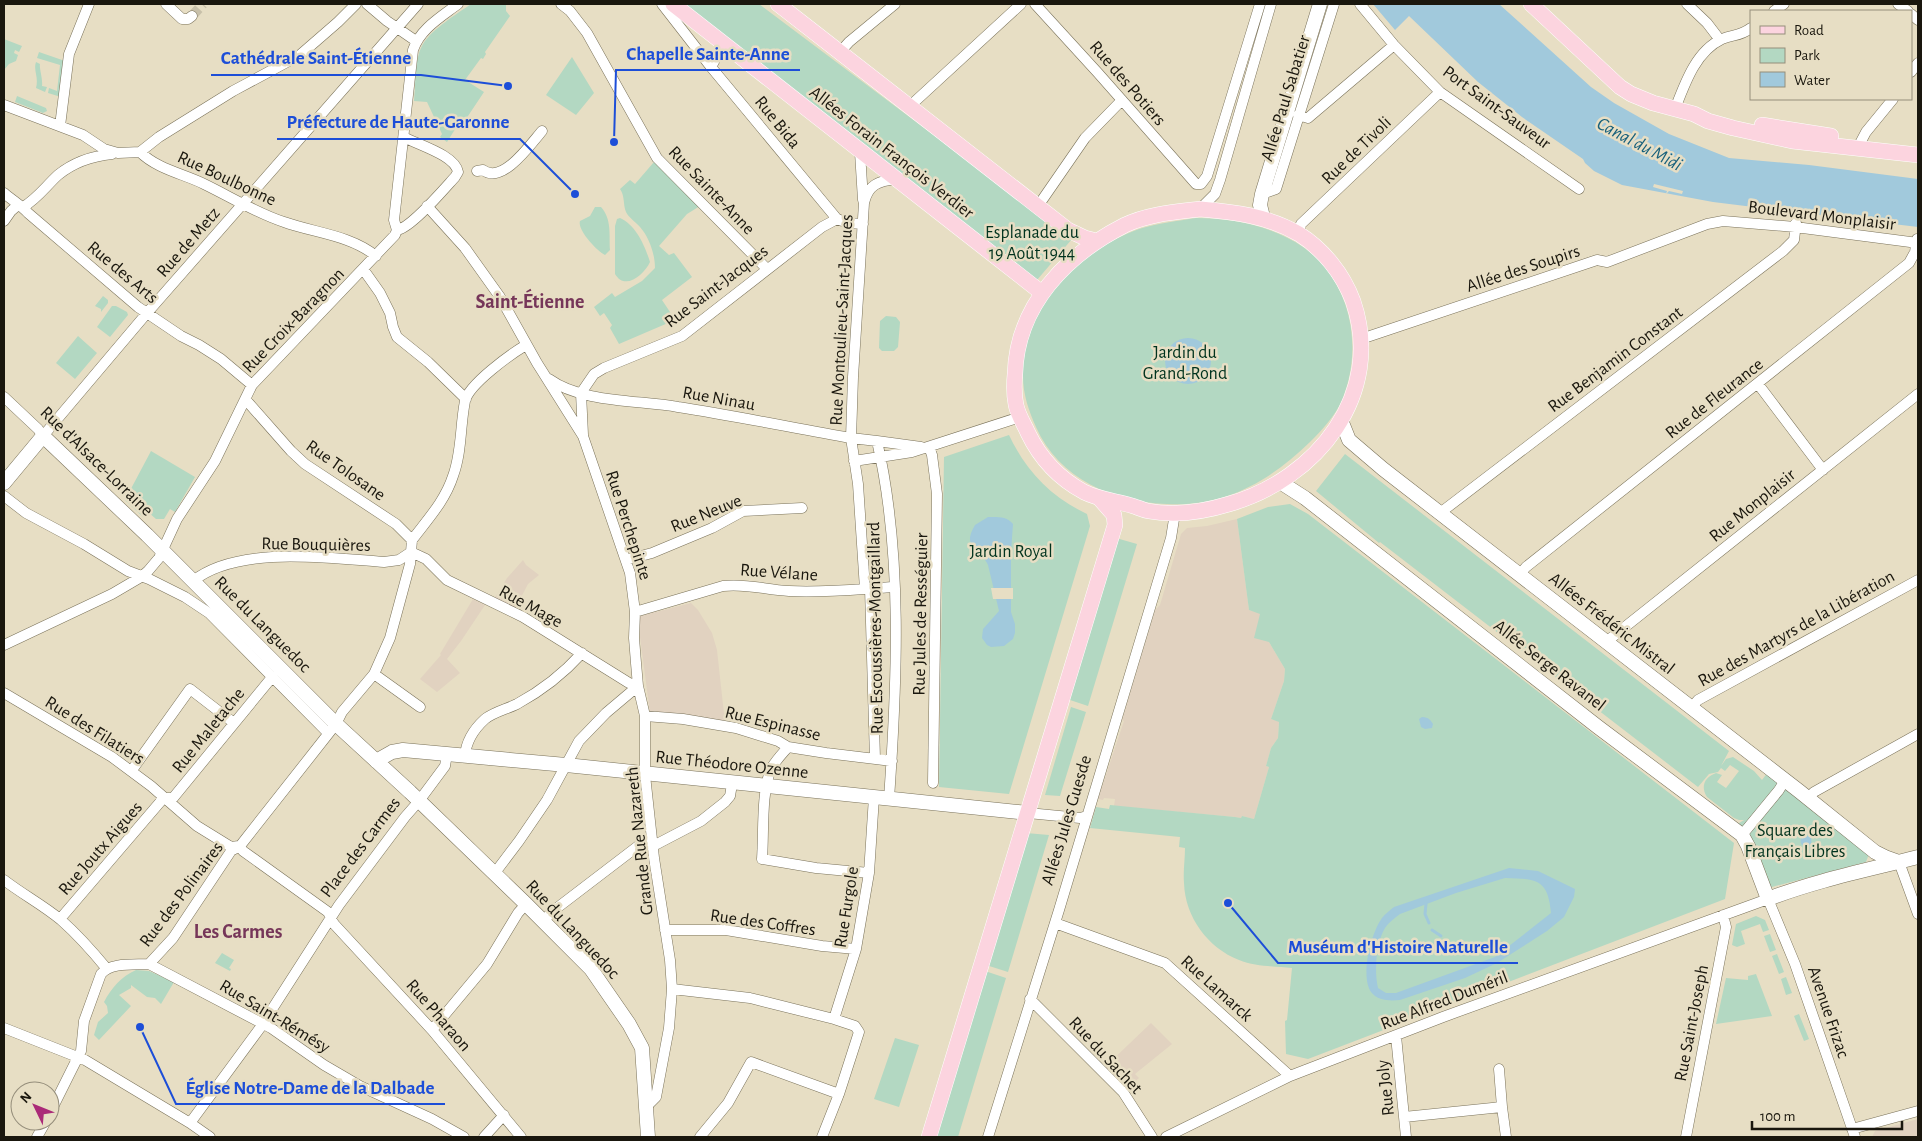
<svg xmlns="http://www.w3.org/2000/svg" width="1922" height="1141" viewBox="0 0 1922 1141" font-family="'Alegreya Sans',sans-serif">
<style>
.education{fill:#e1d2c0}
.green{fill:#b3d8c2}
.water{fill:#a1c9dc;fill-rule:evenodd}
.pier{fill:#e7dec4}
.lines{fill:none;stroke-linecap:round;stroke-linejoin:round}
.stream{stroke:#a1c9dc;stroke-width:3}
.street-tunnel{stroke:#c8c0a9;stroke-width:10;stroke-dasharray:10 5;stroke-linecap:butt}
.street-casing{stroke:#7a725a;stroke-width:11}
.secondary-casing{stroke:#7a725a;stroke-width:15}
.primary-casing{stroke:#fff;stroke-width:16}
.street{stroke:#fff;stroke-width:10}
.secondary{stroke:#fff;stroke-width:14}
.primary{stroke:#fcd4df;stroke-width:15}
.labels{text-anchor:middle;stroke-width:5;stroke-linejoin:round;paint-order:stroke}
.street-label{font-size:18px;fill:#1a170e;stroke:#e7dec4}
.park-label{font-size:18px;fill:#00331e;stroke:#e7dec4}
.water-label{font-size:19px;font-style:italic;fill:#17607b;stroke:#e7dec4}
.quarter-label{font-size:20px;font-weight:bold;fill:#763659;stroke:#e7dec4}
.leader{fill:none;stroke:#1d4ed8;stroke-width:2}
.callout-dot{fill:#1d4ed8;stroke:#e7dec4;stroke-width:2}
.callout-label{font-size:19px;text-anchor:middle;font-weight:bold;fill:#1d4ed8;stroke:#e7dec4;stroke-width:5;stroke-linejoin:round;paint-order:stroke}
</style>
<rect width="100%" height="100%" fill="#e7dec4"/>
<path class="education" d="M 1237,519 L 1249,610 L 1260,613 L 1269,642 L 1285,669 L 1284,681 L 1271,719 L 1279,721 L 1278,738 L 1271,748 L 1266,766 L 1269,767 L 1254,819 L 1242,816 L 1241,818 L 1235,817 L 1114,806 L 1115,799 L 1104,798 L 1103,800 L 1098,799 L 1124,721 L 1122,720 L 1155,610 L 1160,605 L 1181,534 L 1187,528 L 1207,526 Z
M 523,560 L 526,565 L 539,575 L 528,584 L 515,609 L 494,599 L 507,578 Z
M 473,599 L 485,605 L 461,641 L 447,659 L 460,673 L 437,692 L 420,679 L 441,655 L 440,654 Z
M 691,603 L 698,610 L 712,633 L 717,650 L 725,723 L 650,713 L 640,637 L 640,616 Z
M 1151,1023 L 1172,1044 L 1135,1074 L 1139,1078 L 1126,1089 L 1105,1067 Z
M 1918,1119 L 1918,1137 L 1872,1137 L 1875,1131 Z"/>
<path class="green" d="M 471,4 L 506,4 L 506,11 L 510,16 L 485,52 L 486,54 L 483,59 L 481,58 L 465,80 L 484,92 L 462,125 L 459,123 L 447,142 L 440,137 L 442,134 L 427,102 L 414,101 C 416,83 414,59 423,44 C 432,29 457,14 471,4 Z
M 682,4 L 759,4 L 1072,239 L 1037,280 Z
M 4,39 L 22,46 L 19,52 L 15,50 L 14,53 L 18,55 L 16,61 L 9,64 L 4,70 Z
M 39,52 L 65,61 L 61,97 L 48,93 L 49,88 L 57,91 L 60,65 L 37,58 Z
M 572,57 L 594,93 L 576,115 L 546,95 Z
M 36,62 L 40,64 C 39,68 43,79 42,86 L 47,87 L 45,92 L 36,88 C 39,77 33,70 36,62 Z
M 17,96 L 46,108 L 47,111 L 43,113 L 15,102 Z
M 654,162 L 700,206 L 687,214 L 659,246 L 669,255 L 674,253 L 692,277 L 662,300 L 674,318 L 668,323 L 619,344 L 610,328 L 612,325 L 604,313 L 600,316 L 594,307 L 612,293 L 615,297 L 642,281 L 655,268 C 655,254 649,237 640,227 C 636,222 629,218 626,212 C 623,205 625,196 620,189 L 630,180 L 635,184 Z
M 595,207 L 601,207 C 612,219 609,235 610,250 L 605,255 C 597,251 577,230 580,221 L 590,216 Z
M 620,218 C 636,225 645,246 650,262 C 644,275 625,291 615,274 L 615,226 L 617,219 Z
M 1196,218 C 1232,218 1273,226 1303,247 C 1351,281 1364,347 1342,400 C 1335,416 1322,430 1310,442 C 1270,481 1225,507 1167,504 C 1113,502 1059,479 1036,427 C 1029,411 1023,395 1023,376 C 1021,308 1079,250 1139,229 C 1158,223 1177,221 1196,218 Z
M 103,296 L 108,300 L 108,303 L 101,312 L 101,309 L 95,306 Z
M 112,306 L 116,306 L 127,312 L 128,315 L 110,337 L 97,327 Z
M 886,316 L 896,317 L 900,322 L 898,347 L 894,351 L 882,351 L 879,348 L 880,321 Z
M 78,336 L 97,353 L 75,379 L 56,363 Z
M 1009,435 C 1026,471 1051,497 1087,514 L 1090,526 L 1009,794 L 939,787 L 944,457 Z
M 151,451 L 195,477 L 175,512 L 170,509 L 164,519 L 156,519 L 148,512 L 143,517 L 125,500 Z
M 1345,454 L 1729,751 L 1721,766 L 1726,759 L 1733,757 L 1754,771 L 1762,780 L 1768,772 L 1869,854 L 1866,862 L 1772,887 L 1770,886 C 1762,860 1756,845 1736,825 L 1744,820 L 1739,820 L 1734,818 L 1707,797 C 1700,786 1705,777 1716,773 L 1722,775 L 1717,782 L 1726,788 L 1739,771 L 1730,765 L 1725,771 L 1721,768 L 1718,772 L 1709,774 L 1698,787 L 1380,542 L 1379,543 L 1316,491 Z
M 1290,504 L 1308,514 L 1734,843 L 1725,899 L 1308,1059 L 1286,1054 L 1285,1021 L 1287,1020 L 1292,968 C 1276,966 1256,967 1239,960 C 1208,948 1185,917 1184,883 C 1183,871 1185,860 1185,848 L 1179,847 L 1180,837 L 1090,828 L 1096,807 L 1109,809 L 1110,805 L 1235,817 L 1241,818 L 1242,816 L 1254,819 L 1269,767 L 1266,766 L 1271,748 L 1278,738 L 1279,722 L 1271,719 L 1284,681 L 1285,669 L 1269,642 L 1254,638 L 1260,614 L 1249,610 L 1237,519 L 1268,507 Z
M 1116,538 L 1137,544 L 1088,706 L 1067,699 Z
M 1071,707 L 1086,712 L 1060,796 L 1045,795 Z
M 1026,833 L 1049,835 L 1008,972 L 986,965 Z
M 1756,916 L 1765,920 L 1769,930 L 1763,932 L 1760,924 L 1741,931 L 1745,944 L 1737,947 L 1732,945 L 1736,924 Z
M 1770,934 L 1776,950 L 1770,952 L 1764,936 Z
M 222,953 L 234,960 L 229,968 L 231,969 L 230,971 L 215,963 Z
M 1777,954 L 1784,972 L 1779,974 L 1772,956 Z
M 136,970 L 149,971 L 174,982 L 161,1004 L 155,998 L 147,997 L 131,985 L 131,988 L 119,995 L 131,1006 L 99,1040 L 94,1035 L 98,1022 L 108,1013 L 107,1006 L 104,1002 C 112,987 121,977 136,970 Z
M 985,971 L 1006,978 L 958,1137 L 935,1137 Z
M 1756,974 L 1772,1016 L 1716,1024 L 1726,978 L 1748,980 L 1748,976 Z
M 1786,977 L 1792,993 L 1786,995 L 1781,979 Z
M 1799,1014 L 1809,1039 L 1804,1041 L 1794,1016 Z
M 895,1038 L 919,1045 L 899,1107 L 874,1099 Z"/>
<path class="water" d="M 1373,4 L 1499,4 L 1591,87 L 1614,103 L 1669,134 L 1729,158 L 1809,165 L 1918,179 L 1918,227 L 1713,202 L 1622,185 L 1594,171 L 1585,163 L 1583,159 L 1522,117 L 1478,82 L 1409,16 L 1395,30 Z
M1165 361a23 23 0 1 1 46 0a23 23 0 1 1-46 0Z
M 988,517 C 997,517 1007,516 1013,524 L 1011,552 L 1011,612 L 1015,624 L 1015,633 L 1013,639 L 1004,646 L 991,647 L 987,645 L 982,638 L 983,629 L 999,611 L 988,565 C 980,547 961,549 975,525 Z
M 1422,717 C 1429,718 1429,718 1433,724 L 1432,728 L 1425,729 L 1421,727 L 1419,719 Z
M1800.5 841a5.5 5.5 0 1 1 11 0a5.5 5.5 0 1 1-11 0Z
M 1509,868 L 1538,871 L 1575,889 L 1574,897 L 1564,917 L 1547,931 L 1497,963 L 1465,978 L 1400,1000 C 1390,1001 1378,1001 1371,992 C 1360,976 1371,933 1382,918 C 1385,914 1390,910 1394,907 ZM 1505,878 C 1536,879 1548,878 1551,913 L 1495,957 L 1396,993 L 1386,993 L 1378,988 C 1374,971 1376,943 1385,928 C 1389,922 1395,918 1400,914 L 1456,893 Z"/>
<path class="pier" d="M 1654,184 L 1683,191 L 1682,194 L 1669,191 L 1666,194 L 1667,191 L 1653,187 Z
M 991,588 L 1013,588 L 1013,599 L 993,599 Z"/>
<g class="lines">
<path class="stream" d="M 1426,904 L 1425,914 L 1429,923
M 1432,930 L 1441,936"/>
<path class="street-tunnel" d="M 192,16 L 203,4"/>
<defs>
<path id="street" d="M 166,4 L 182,19 L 188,19 L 192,16
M 367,4 L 387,21 L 416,41
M 561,4 L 570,11 L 587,33 L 657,158 L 767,269
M 662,4 L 711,67
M 1035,4 L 1098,73 L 1196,184 L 1201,184 L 1207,176 L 1260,4
M 1360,4 L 1394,45 L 1440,92 L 1579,189
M 1687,4 L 1707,23 L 1720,40
M 1898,4 L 1908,11
M 1774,11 L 1784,4
M 1911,14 L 1918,20
M 729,48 L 717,56 L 711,67 L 837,219
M 840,52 L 849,42 L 895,4
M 1911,72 L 1918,63
M 4,105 L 83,135 L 104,149 L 118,153 L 140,152 C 157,169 184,174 204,184 C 231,197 256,213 284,222 C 315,233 350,235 376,256
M 910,106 L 1021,4
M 1675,109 C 1685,83 1696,51 1722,39 C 1733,34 1739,37 1751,28
M 1298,115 L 1308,118 L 1394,45
M 60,126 L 69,54 L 89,4
M 1857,149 L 1866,132 L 1893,99
M 140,152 L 159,137 L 233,91 L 300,55 L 338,22 L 356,4
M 860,152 L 863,200
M 477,171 L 483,170 C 502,185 530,145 542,131
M 4,193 C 12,200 22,206 28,213 L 138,307 L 181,336 L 199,345 L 221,359 L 252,385
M 1262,194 L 1276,189 L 1334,4
M 427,206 L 465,248 L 500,297 L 537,363 L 583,436 L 630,573 L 635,612 L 634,638 L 636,663 L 638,686 L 645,716 L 645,775 L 654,858 L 670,960 L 672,989 L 669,1028 L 656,1097 L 647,1106
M 1038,206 L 1085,138 L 1122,100
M 23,207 C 37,199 46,186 58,175 C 74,162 92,156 112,154
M 1200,209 L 1215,194 L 1220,180 L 1271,4
M 4,221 L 11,211 L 18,205
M 397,230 C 411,228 444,189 455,177 L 458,172 C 455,155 418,145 404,137
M 1298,234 L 1301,224 L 1440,92
M 363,269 L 380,293 L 390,313 L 393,327 L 397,337 L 428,362 L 466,399
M 1361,339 L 1597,260 L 1607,262 L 1707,224 L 1723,221 L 1795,227 L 1918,243
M 549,379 C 582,403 639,400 678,407 C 736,416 794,428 851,438 L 853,377 L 864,203 C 868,185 878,181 896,179
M 1758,384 L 1823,470
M 581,393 L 594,374 L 604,368 L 682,336 L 822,227 L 837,219 L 848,223 L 863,224
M 581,393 L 583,435
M 4,397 L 38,429 L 43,436 L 147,313 L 418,4
M 246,400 L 291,451 L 305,464 L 396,524 L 412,540
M 877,441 L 921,447
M 929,447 L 932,455 L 937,494 L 933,783
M 854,461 L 912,452 L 1020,417
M 4,496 L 26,513 L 84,544 L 128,571 L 149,579 L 185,597 L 209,613 L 328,733
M 1440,513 L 1783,251 L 1794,240 L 1796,223
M 412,540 C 427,520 445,501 453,476 C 462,452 460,426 465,401 C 469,384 511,354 526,345
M 411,552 L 426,559 L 447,580 L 523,617 L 629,683 L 638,686
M 626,560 L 652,553 L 712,528 L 743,511 L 802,508
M 1519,575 L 1526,567 L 1909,263 L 1915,252 L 1917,239
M 193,581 C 238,545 329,558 384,562 L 399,560 L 411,552
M 870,588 L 875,759
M 865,589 L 858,484 L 851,438 L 877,441 C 903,554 897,683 889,799
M 635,612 L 723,586 C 746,583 766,590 789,591 C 824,593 859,589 894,587
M 1606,642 L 1918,394
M 4,645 L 112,594 L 141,577 L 148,571 L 159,558 L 177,519 L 215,461 L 252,385 L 395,235 L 397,230 L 394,220 L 413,50 C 420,29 441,17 458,4
M 374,674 L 420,707
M 4,693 L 112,757 L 151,786 L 197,826 L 231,847 L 239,846
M 1691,708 L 1698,700 L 1918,580
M 645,716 L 683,719 L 736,728 L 778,741 L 788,747 L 826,753 L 892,761
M 788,747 C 783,753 775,761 771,769 C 761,793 764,832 762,859 L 816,868 L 869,873
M 465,756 C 466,742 474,729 485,719 C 494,712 507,709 517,704 C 541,691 564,673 582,653
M 132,770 L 190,689 L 234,723
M 1808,798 L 1814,792 L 1918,734
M 1028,813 L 1080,818 L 1087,816
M 1742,835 L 1779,790 L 1785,780
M 240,846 L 243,851 L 328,912 L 334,924 L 432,1030 L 521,1137
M 1899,862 L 1918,914
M 494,874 L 519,841 L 547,800 L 579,741 L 606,713 L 638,686
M 4,880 C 22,894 43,905 61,920 C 78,935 93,952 107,969
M 60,919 L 161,801 L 165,798 L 173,798 L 273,676
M 543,921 L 553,911 L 642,843 L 657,844 L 701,821 L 725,802 L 730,796 L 732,784
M 1055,923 L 1165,963 L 1290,1076
M 665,930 L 726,930 L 822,946 L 856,949
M 149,964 L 173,938 L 231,851 L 240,846 L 336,724 L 342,712 L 374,674 L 390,638 L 410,564 L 412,540
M 149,964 L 271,1028 L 324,1065 L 360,1086 L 432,1119 L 464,1137
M 672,989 L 750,998 L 834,1019 L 855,1026 L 859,1032 L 839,1094 L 822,1137
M 1030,999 L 1123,1092 L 1152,1137
M 834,1019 L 856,949 L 869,873 L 874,797
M 4,1028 L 85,1060 L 190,1123 L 210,1137
M 432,1030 L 487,964 L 518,913 L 526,904
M 1396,1036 L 1406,1137
M 1499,1069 L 1502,1107
M 50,1113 L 81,1051 L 84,1021 L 101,974 C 111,962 134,965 149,964
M 1404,1117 L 1502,1107 L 1506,1137
M 190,1123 L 260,1028 L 339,905 L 405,817 L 419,801 L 445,766 L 447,754
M 1852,1129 L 1918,1111
M 37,1137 L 46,1121
M 484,1137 L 504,1115
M 700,1137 L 728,1103 L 751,1062 L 839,1094
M 988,1137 L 1059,910 L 1171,538 L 1175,513
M 1166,1137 L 1290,1076 L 1443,1017 L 1768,899 L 1795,964 L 1855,1137
M 1686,1137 L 1726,927 L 1723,915"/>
<path id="secondary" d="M 1263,217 L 1260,205 L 1262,194 L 1320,4
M 1341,420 L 1349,440 L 1383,469 L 1799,791 L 1875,852 L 1885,857 L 1899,862
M 1280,482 L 1305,498 L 1598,727 L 1742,835 L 1748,846 L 1768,899 C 1817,880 1868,870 1918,857
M 4,483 L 43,436 L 147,535 L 336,724 L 410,792 L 526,904 L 591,969 L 629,1024 L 642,1048 L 648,1137
M 376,761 L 392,752 L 403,750 L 566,765 L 1028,813"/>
<path id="primary" d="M 673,4 L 1042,293
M 778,4 L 1068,230 L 1085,238 L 1097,241
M 1531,4 L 1620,87 L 1631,94 L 1653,103 L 1694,114 L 1708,121 L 1733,128 L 1792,141 L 1918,155
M 1762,125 L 1831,136
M 1200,209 C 1235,212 1268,216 1299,234 C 1323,249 1343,274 1353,301 C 1385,394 1317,479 1229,504 C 1203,512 1175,516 1148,511 C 1143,510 1139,508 1133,506 C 1117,501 1100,500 1084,492 C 1060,479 1040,458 1028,433 C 1024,424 1018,415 1016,405 C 1014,395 1014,384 1015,374 C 1017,305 1066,255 1125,225 C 1148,214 1175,212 1200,209 Z
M 929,1137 L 1115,525 L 1114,515 L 1100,499"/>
</defs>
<use href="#street" class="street-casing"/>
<use href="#secondary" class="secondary-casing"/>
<use href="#primary" class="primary-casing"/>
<use href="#street" class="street"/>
<use href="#secondary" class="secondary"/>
<use href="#primary" class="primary"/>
</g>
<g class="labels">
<g class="street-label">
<text transform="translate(1128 83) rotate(49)" y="6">Rue des Potiers</text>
<text transform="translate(1285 98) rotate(-73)" y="6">Allée Paul Sabatier</text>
<text transform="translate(1497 107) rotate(36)" y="6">Port Saint-Sauveur</text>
<text transform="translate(778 122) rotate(51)" y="6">Rue Bida</text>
<text transform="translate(1356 150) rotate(-44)" y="6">Rue de Tivoli</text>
<text transform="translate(892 152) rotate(38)" y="6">Allées Forain François Verdier</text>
<text transform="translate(227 178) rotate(25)" y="6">Rue Boulbonne</text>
<text transform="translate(712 190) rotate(46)" y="6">Rue Sainte-Anne</text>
<text transform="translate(1822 215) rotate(7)" y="6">Boulevard Monplaisir</text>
<text transform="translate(188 242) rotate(-49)" y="6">Rue de Metz</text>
<text transform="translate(1523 268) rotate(-18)" y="6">Allée des Soupirs</text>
<text transform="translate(123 272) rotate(40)" y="6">Rue des Arts</text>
<text transform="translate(716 286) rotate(-37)" y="6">Rue Saint-Jacques</text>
<text transform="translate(293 320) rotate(-46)" y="6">Rue Croix-Baragnon</text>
<text transform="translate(841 320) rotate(-87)" y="6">Rue Montoulieu-Saint-Jacques</text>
<text transform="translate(1615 359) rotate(-37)" y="6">Rue Benjamin Constant</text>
<text transform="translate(719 398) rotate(10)" y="6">Rue Ninau</text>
<text transform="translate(1714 398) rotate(-38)" y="6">Rue de Fleurance</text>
<text transform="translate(97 461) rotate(44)" y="6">Rue d'Alsace-Lorraine</text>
<text transform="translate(346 470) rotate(35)" y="6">Rue Tolosane</text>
<text transform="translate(1752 505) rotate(-39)" y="6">Rue Monplaisir</text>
<text transform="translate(706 513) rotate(-22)" y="6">Rue Neuve</text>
<text transform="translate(629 525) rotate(72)" y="6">Rue Perchepinte</text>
<text transform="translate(316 544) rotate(1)" y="6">Rue Bouquières</text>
<text transform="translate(779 572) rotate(4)" y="6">Rue Vélane</text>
<text transform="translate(531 606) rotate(29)" y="6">Rue Mage</text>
<text transform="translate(920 614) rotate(-89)" y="6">Rue Jules de Rességuier</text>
<text transform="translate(1612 623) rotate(38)" y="6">Allées Frédéric Mistral</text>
<text transform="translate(263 624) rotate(45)" y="6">Rue du Languedoc</text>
<text transform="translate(875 628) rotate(-91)" y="6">Rue Escoussières-Montgaillard</text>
<text transform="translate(1796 628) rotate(-29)" y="6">Rue des Martyrs de la Libération</text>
<text transform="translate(1550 665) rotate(38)" y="6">Allée Serge Ravanel</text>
<text transform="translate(773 723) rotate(14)" y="6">Rue Espinasse</text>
<text transform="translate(95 730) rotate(32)" y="6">Rue des Filatiers</text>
<text transform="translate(208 730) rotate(-51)" y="6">Rue Maletache</text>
<text transform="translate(732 764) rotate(6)" y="6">Rue Théodore Ozenne</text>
<text transform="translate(1066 820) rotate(-73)" y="6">Allées Jules Guesde</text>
<text transform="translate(639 841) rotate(-96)" y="6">Grande Rue Nazareth</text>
<text transform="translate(360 847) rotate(-53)" y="6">Place des Carmes</text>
<text transform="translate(100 848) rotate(-49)" y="6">Rue Joutx Aigues</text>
<text transform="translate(181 894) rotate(-53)" y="6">Rue des Polinaires</text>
<text transform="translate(846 907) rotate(-81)" y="6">Rue Furgole</text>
<text transform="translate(763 922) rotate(8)" y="6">Rue des Coffres</text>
<text transform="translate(573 929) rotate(47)" y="6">Rue du Languedoc</text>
<text transform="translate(1217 988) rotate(42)" y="6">Rue Lamarck</text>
<text transform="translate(1444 1000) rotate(-21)" y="6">Rue Alfred Duméril</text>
<text transform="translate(1829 1012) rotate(71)" y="6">Avenue Frizac</text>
<text transform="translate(439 1015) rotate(49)" y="6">Rue Pharaon</text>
<text transform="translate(275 1016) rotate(31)" y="6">Rue Saint-Rémésy</text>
<text transform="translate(1691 1023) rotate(-79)" y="6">Rue Saint-Joseph</text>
<text transform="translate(1106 1055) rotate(47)" y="6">Rue du Sachet</text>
<text transform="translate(1385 1088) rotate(-96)" y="6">Rue Joly</text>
</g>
<g class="park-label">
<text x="1032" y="238">Esplanade du<tspan x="1032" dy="21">19 Août 1944</tspan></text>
<text x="1185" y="358">Jardin du<tspan x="1185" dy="21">Grand-Rond</tspan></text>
<text x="1011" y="557">Jardin Royal</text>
<text x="1795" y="836">Square des<tspan x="1795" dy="21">Français Libres</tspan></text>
</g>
<g class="water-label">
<text transform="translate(1640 143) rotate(28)" y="7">Canal du Midi</text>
</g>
<g class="quarter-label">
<text x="530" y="308">Saint-Étienne</text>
<text x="238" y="938">Les Carmes</text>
</g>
</g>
<path class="leader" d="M614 142L616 70H800M508 86L421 75H211M575 194L520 139H277M1228 903L1278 963H1518M140 1027L176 1104H445"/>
<g class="callout-dot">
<circle cx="614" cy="142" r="5"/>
<circle cx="508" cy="86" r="5"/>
<circle cx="575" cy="194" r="5"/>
<circle cx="1228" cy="903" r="5"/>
<circle cx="140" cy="1027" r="5"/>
</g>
<g class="callout-label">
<text x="708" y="60">Chapelle Sainte-Anne</text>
<text x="316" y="64">Cathédrale Saint-Étienne</text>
<text x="398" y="128">Préfecture de Haute-Garonne</text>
<text x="1398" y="953">Muséum d'Histoire Naturelle</text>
<text x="310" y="1094">Église Notre-Dame de la Dalbade</text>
</g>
<rect width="1922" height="1141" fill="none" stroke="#1a170e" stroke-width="10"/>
<rect x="1750" y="10" width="162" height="90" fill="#e7dec4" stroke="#958e7b"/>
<rect x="1760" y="26" width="25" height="8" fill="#fcd4df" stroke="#958e7b"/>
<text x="1794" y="35" font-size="15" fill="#1a170e">Road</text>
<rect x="1760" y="48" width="25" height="15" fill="#b3d8c2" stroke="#958e7b"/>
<text x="1794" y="60" font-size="15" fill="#1a170e">Park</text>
<rect x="1760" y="72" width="25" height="15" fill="#a1c9dc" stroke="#958e7b"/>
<text x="1794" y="85" font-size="15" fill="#1a170e">Water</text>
<g transform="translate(35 1106) rotate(313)"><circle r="24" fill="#e7dec4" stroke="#958e7b"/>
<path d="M0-4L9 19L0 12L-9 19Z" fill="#aa2a78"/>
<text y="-8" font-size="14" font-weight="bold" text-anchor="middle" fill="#1a170e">N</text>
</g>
<path d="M1752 1121v8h150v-8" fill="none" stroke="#1a170e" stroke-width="2.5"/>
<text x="1760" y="1121" font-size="15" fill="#1a170e" stroke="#e7dec4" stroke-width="4" paint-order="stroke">100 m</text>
</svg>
